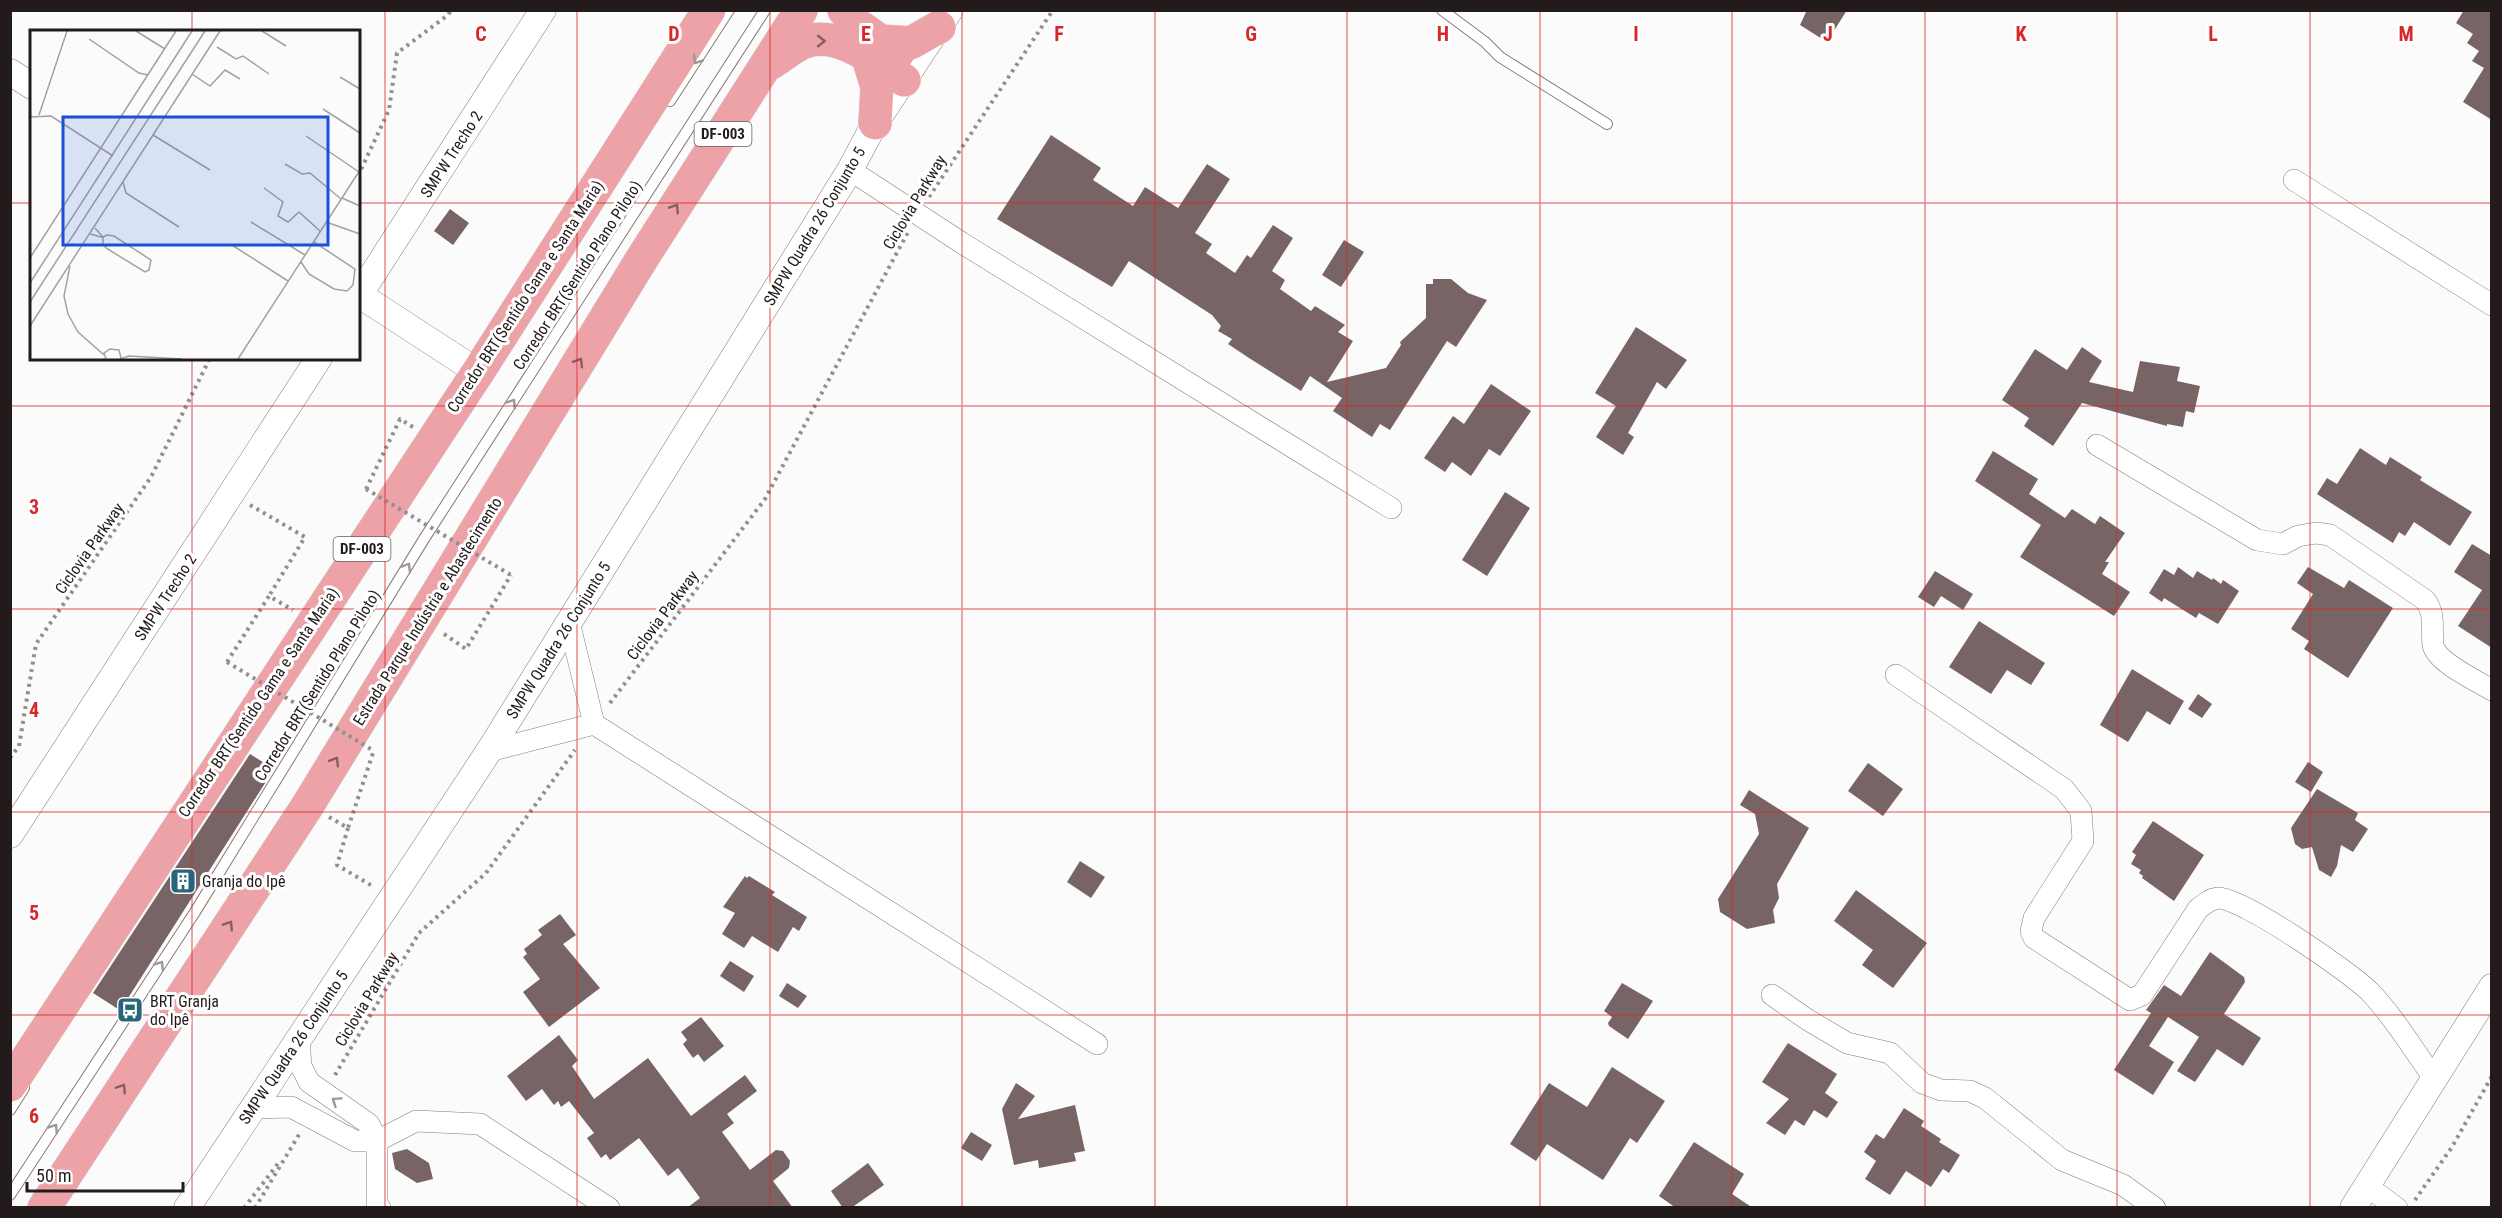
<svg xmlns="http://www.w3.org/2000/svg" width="2502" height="1218" viewBox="0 0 2502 1218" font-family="'Roboto Condensed',sans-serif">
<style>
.building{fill:#796465}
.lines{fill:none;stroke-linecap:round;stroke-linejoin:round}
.service-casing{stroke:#8d7777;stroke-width:12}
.minor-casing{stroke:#8d7777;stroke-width:22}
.tertiary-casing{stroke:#8d7777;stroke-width:27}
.trunk-casing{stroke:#d7d6d6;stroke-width:34}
.path{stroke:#938e8f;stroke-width:4;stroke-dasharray:3 4.5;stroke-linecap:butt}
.service{stroke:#fff;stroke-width:10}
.minor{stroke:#fff;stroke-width:21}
.tertiary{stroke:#fff;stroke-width:26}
.trunk{stroke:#eca2a7;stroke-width:33}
.path-bridge{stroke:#938e8f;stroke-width:4;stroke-dasharray:3 4.5;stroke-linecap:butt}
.oneway{stroke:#885e61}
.oneway2{stroke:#9c9898}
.grid{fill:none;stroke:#d62828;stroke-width:1.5;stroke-opacity:0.55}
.labels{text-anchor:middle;stroke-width:6;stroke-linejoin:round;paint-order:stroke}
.shield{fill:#fff;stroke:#655f5f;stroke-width:1.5}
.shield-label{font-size:15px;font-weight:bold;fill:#231a1b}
.street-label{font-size:16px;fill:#231a1b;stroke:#fff}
.poi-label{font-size:16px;fill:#231a1b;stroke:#fff;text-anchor:start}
.inset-road{fill:none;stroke:#a5a1a1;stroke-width:1.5}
.view{fill:#1d4ed8;fill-opacity:0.15;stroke:#1d4ed8;stroke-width:3}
.inset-edge{fill:none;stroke:#231a1b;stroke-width:3}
.grid-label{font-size:20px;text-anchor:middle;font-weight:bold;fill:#d62828;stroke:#fff;stroke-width:6;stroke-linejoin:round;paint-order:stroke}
</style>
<rect width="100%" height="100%" fill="#fbfbfb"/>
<path class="building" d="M 1807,10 L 1847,10 L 1827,42 L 1800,25 Z
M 2464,10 L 2492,10 L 2492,120 L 2463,102 L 2484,68 L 2472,61 L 2479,51 L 2467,43 L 2473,34 L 2456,23 Z
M 1051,135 L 1101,168 L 1093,180 L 1133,206 L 1145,187 L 1178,208 L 1207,164 L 1230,179 L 1195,233 L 1212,244 L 1206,253 L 1235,273 L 1247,255 L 1251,258 L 1273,225 L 1293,238 L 1272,271 L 1285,280 L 1280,289 L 1311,311 L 1315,306 L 1345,325 L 1338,332 L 1353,341 L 1327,382 L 1386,368 L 1401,345 L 1400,342 L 1426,318 L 1426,284 L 1433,284 L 1433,279 L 1451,279 L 1468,293 L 1487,300 L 1456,347 L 1447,341 L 1390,430 L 1380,424 L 1372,437 L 1333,411 L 1342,398 L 1310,376 L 1301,391 L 1249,358 L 1228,344 L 1232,339 L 1218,331 L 1221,326 L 1212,315 L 1129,261 L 1112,287 L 997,219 Z
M 450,209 L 469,223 L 453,245 L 434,231 Z
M 1344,240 L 1364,252 L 1341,287 L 1322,275 Z
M 1636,327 L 1687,360 L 1666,389 L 1657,382 L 1628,433 L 1634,437 L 1623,455 L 1596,437 L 1616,406 L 1595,393 Z
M 2082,347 L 2102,361 L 2089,382 L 2133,392 L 2140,361 L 2180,367 L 2177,381 L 2200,386 L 2194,413 L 2186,411 L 2183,427 L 2167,424 L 2167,426 L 2082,403 L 2053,446 L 2024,426 L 2029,418 L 2002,400 L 2035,349 L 2067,370 Z
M 1491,384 L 1531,411 L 1500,456 L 1489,449 L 1471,476 L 1452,462 L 1445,472 L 1424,458 L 1453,416 L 1464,424 Z
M 2360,448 L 2386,465 L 2390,457 L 2422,477 L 2420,480 L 2472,512 L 2450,546 L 2414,522 L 2405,536 L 2399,532 L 2393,543 L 2317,494 L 2327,478 L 2337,484 Z
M 1993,451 L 2038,479 L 2029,494 L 2065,518 L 2072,509 L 2095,524 L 2100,516 L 2125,533 L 2105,562 L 2109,562 L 2102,574 L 2130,592 L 2114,616 L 2020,557 L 2041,525 L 1975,481 Z
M 1505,492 L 1530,508 L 1487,576 L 1462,560 Z
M 2472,544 L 2492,556 L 2492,648 L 2458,626 L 2482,590 L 2454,572 Z
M 2178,567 L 2193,578 L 2197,571 L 2212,580 L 2213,578 L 2221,584 L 2223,580 L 2239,591 L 2218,624 L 2199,613 L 2196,618 L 2164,598 L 2162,602 L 2149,593 L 2164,569 L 2174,575 Z
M 2308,567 L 2344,588 L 2349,580 L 2393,608 L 2348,678 L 2304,649 L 2309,641 L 2291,629 L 2313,594 L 2297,583 Z
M 1935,571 L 1973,594 L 1963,610 L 1941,596 L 1934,607 L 1918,597 Z
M 1979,621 L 2045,663 L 2031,685 L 2007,670 L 1991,694 L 1949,667 Z
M 2132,669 L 2184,701 L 2170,725 L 2147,711 L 2128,742 L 2100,725 Z
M 2198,694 L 2212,704 L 2202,718 L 2188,709 Z
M 250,754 L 274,769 L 123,1006 L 121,1004 L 118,1009 L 93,993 Z
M 2308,762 L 2323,772 L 2311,792 L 2295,782 Z
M 1868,763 L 1903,789 L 1883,816 L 1848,791 Z
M 2317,789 L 2358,813 L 2355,820 L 2368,829 L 2353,852 L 2341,845 L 2337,866 L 2331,877 L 2319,870 L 2312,847 L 2302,849 L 2295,844 L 2291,828 Z
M 1749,790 L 1809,828 L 1777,884 L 1779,898 L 1773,910 L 1775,923 L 1747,929 L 1720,912 L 1718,899 L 1759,834 L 1755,814 L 1740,805 Z
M 2153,821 L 2204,855 L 2174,901 L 2142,878 L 2143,876 L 2139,873 L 2141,870 L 2131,864 L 2136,855 L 2132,852 Z
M 1080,861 L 1105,877 L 1091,898 L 1067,882 Z
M 745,876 L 747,878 L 749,876 L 775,892 L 772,895 L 807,917 L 799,931 L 793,927 L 778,952 L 752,936 L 744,948 L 722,934 L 735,913 L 723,907 Z
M 1856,890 L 1927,943 L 1893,988 L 1862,965 L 1873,950 L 1834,921 Z
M 560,914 L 576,935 L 563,944 L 600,988 L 549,1027 L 523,992 L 540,979 L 523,957 L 527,954 L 524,949 L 542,935 L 538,930 Z
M 2210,952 L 2244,977 L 2245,982 L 2224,1014 L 2261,1038 L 2243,1066 L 2217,1049 L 2195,1082 L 2177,1071 L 2199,1037 L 2168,1017 L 2149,1046 L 2174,1062 L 2153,1095 L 2114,1070 L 2151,1013 L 2146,1010 L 2164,985 L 2181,996 Z
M 730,961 L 754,976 L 744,992 L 720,976 Z
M 787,983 L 807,996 L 798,1008 L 779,996 Z
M 1622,983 L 1653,1001 L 1628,1039 L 1609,1026 L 1608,1023 L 1612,1017 L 1604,1011 Z
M 701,1017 L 724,1046 L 704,1062 L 698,1054 L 693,1058 L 683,1044 L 687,1040 L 681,1032 Z
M 559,1035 L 578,1060 L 572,1066 L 594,1099 L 648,1058 L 691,1116 L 745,1075 L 757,1091 L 727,1114 L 734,1123 L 722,1132 L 750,1170 L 776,1150 L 783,1151 L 790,1161 L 789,1168 L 773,1181 L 793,1208 L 687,1208 L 700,1198 L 678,1168 L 668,1176 L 639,1138 L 610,1160 L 606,1154 L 601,1158 L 587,1138 L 594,1133 L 569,1101 L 561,1107 L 558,1101 L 554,1105 L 542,1089 L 526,1101 L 507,1076 Z
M 1788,1043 L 1837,1074 L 1825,1093 L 1838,1102 L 1827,1118 L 1814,1110 L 1804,1126 L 1795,1120 L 1785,1135 L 1766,1123 L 1789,1099 L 1762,1082 Z
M 1612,1067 L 1665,1101 L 1637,1143 L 1630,1138 L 1603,1180 L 1547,1144 L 1536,1161 L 1510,1144 L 1549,1083 L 1587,1107 Z
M 1016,1083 L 1035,1096 L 1018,1119 L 1075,1105 L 1085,1151 L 1074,1153 L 1076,1161 L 1039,1168 L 1038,1160 L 1014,1165 L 1002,1109 Z
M 1904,1108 L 1924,1121 L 1921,1126 L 1941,1139 L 1939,1142 L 1960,1155 L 1949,1173 L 1943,1169 L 1931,1187 L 1906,1171 L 1890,1195 L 1865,1179 L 1876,1161 L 1864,1152 L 1876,1134 L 1884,1139 Z
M 971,1132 L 992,1145 L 982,1161 L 961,1148 Z
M 1694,1142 L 1744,1174 L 1732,1194 L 1753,1208 L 1676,1208 L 1659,1196 Z
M 407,1149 L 429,1163 L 433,1179 L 417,1183 L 395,1169 L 392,1153 Z
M 868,1163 L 884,1185 L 851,1208 L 843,1208 L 831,1191 Z"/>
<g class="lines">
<defs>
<path id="service" d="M 1442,10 L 1485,42 L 1500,57 L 1607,124
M 670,101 L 729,10
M 10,1110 L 24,1088
M 10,1195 L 195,912 L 424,539 L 765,10"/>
<path id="minor" d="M 850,170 L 962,243 L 1391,508
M 2294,180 L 2492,305
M 2097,445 L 2257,540 L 2283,544 L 2298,536 L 2316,533 L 2330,535 L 2425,600 C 2436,614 2431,628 2433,645 C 2436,662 2477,681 2492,690
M 569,622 L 594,724 L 1097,1044
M 1896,675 L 2064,789 L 2081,811 L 2083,841 L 2034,918 L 2031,931 L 2034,938 L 2130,1000 L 2142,995 L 2198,909 C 2204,904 2210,899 2218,898 C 2243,898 2350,972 2370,992 C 2394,1017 2413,1049 2433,1077
M 489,751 L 594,724
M 1772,995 L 1808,1020 L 1847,1043 L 1890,1053 L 1922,1083 L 1941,1090 L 1970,1091 L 1985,1098 L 2062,1160 L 2123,1185 L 2155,1208
M 299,1040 L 301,1066 L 309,1082 L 369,1124 L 377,1141 L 377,1205 L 380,1208
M 253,1108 L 291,1107 L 355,1141 L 377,1141 L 416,1121 L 480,1124 L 609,1208
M 2367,1186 L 2397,1208"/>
<path id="tertiary" d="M 10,72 L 32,86
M 358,294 L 478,372
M 358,297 L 543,10
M 10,835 L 319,358
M 187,1208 L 489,751 L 850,170 L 875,123 L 950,10
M 2353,1208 L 2492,987"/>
<path id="trunk" d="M 844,10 L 856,24 L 898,53
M 881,41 L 911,43 L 939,27
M 867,54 L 877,87 L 875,123
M 771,63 C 781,57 791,48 802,43 C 837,28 877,62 904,80
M 10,1085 L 478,372 L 709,10
M 44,1208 L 308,805 L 643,257 L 801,10"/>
</defs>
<use href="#service" class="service-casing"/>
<use href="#minor" class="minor-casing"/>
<use href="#tertiary" class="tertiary-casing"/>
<use href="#trunk" class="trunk-casing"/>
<path class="path" d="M 358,176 L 389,110 L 397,53 L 448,15 L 451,10
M 929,197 L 1053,10
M 366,489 L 400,419 L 413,427
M 250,505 L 305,537 L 269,596
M 444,634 L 466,649 L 511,575
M 227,662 L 269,596 L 293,610
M 610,703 L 765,499 L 908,232
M 10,758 L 19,746 L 36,644 L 151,477 L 210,358
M 329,817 L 348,828 L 373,753
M 348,828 L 337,865 L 374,887
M 335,1075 L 419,933 L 486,873 L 575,750
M 2415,1200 L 2452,1147 L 2492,1076
M 244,1208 L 280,1161
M 255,1208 L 300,1133"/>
<use href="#service" class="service"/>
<use href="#minor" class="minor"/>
<use href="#tertiary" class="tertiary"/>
<use href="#trunk" class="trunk"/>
<path class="path-bridge" d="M 366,489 L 511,575
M 227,662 L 374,751"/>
</g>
<defs><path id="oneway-chevron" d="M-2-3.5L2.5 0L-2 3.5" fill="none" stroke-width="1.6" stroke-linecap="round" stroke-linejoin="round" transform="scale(1.5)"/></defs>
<g class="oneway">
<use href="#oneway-chevron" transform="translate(821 41)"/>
<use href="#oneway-chevron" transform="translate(675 208) rotate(-57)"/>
<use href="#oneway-chevron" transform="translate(579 362) rotate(-59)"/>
<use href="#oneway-chevron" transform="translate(335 761) rotate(-58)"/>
<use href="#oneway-chevron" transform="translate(229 925) rotate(-57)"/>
<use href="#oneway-chevron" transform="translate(122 1088) rotate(-57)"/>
</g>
<g class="oneway2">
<use href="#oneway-chevron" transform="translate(697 60) rotate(123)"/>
<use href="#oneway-chevron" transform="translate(512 403) rotate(-57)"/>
<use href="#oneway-chevron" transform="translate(407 567) rotate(-60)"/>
<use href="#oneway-chevron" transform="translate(160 965) rotate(-57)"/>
<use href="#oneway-chevron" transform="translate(336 1101) rotate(-146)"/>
<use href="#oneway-chevron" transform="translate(54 1128) rotate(-57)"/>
</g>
<path class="grid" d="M 192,10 L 192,32M 385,10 L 385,1208M 577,10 L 577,1208M 770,10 L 770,1208M 962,10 L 962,1208M 1155,10 L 1155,1208M 1347,10 L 1347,1208M 1540,10 L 1540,1208M 1732,10 L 1732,1208M 1925,10 L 1925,1208M 2117,10 L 2117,1208M 2310,10 L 2310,1208M 10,203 L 32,203M 358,203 L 2492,203M 192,358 L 192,1208M 10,406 L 2492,406M 10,609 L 2492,609M 10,812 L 2492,812M 10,1015 L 2492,1015"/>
<defs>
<symbol id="building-square" viewBox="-11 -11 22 22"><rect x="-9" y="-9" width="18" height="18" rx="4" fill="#27657b" stroke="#fff"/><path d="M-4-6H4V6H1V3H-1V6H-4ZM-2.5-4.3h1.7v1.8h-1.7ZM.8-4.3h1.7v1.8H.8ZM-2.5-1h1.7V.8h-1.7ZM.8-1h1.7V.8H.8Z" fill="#fff"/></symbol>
<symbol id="bus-square" viewBox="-11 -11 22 22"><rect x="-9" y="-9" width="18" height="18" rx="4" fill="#27657b" stroke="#fff"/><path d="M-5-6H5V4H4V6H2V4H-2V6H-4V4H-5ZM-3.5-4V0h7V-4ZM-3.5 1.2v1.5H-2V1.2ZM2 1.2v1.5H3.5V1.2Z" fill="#fff"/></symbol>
</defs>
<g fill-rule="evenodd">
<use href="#building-square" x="168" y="866" width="30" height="30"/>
<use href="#bus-square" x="115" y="995" width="30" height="30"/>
</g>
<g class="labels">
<g class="shield">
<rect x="694.5" y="122" width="57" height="24" rx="4.5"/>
<rect x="333.5" y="537" width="57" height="24" rx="4.5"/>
</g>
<g class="shield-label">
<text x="723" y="139">DF-003</text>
<text x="362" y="554">DF-003</text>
</g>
<g class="street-label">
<text transform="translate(451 154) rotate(-57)" y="6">SMPW Trecho 2</text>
<text transform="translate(914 202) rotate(-59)" y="6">Ciclovia Parkway</text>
<text transform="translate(814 226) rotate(-59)" y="6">SMPW Quadra 26 Conjunto 5</text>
<text transform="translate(577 275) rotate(-57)" y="6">Corredor BRT(Sentido Plano Piloto)</text>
<text transform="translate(525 296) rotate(-57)" y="6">Corredor BRT(Sentido Gama e Santa Maria)</text>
<text transform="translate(89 548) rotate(-55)" y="6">Ciclovia Parkway</text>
<text transform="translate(165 597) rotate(-57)" y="6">SMPW Trecho 2</text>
<text transform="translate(427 611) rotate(-58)" y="6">Estrada Parque Indústria e Abastecimento</text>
<text transform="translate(662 615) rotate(-53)" y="6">Ciclovia Parkway</text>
<text transform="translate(558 640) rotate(-58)" y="6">SMPW Quadra 26 Conjunto 5</text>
<text transform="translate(317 685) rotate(-58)" y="6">Corredor BRT(Sentido Plano Piloto)</text>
<text transform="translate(258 702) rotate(-56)" y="6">Corredor BRT(Sentido Gama e Santa Maria)</text>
<text transform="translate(366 999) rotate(-59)" y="6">Ciclovia Parkway</text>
<text transform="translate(293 1047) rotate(-56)" y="6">SMPW Quadra 26 Conjunto 5</text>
</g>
<g class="poi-label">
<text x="202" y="887">Granja do Ipê</text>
<text x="150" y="1007">BRT Granja<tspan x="150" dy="18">do Ipê</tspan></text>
</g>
</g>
<g transform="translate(30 30)">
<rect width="330" height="330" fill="#fbfbfb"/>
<path class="inset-road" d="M 106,1 L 135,19M 232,1 L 256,16M 59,9 L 109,43 L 118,45M 187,17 L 206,29 L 213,26 L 239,44M 162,44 L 180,56 L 195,40 L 210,49M 310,47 L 330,59M 293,79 L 330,103M 9,85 L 37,1M 0,87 L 21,86 L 83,126M 123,105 L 180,140M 276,106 L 329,142M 255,134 L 272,144 L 280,143 L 311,169M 93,152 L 96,163 L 149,197M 234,158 L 253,172 L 248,186 L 258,192 L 269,182 L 290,201M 312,168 L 330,176M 221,192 L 275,225M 296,192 L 330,204M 60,204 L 71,207 L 73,207 L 77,205 L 84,206 L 121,230 L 119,240 L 115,242 L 76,218 L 73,214 L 73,207 L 72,206 L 65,198M 202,215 L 258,251M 0,228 L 146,1M 271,232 L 279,244 L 304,259 L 317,261 L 323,255 L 325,239 L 284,212M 40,236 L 34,266 L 38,284 L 48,302 L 74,325M 0,253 L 162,1M 0,272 L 175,1M 0,296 L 190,1M 76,329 L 74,323 L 80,319 L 89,320 L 91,328M 90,329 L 99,326 L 152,329M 208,329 L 330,140"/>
<path class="view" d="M 33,87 L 298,87 L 298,215 L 33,215 Z"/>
<rect width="330" height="330" class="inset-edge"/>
</g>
<g class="grid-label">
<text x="481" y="41">C</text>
<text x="674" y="41">D</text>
<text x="866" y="41">E</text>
<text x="1059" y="41">F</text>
<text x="1251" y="41">G</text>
<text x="1443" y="41">H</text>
<text x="1636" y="41">I</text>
<text x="1828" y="41">J</text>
<text x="2021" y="41">K</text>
<text x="2213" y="41">L</text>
<text x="2406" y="41">M</text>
<text x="34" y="514">3</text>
<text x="34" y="717">4</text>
<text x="34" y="920">5</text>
<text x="34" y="1123">6</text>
</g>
<rect width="2502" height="1218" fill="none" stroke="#231a1b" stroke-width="24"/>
<path d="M27 1182v9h156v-9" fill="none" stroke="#231a1b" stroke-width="3"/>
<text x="36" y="1182" font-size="18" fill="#231a1b" stroke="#ffffff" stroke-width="4.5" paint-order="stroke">50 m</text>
</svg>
